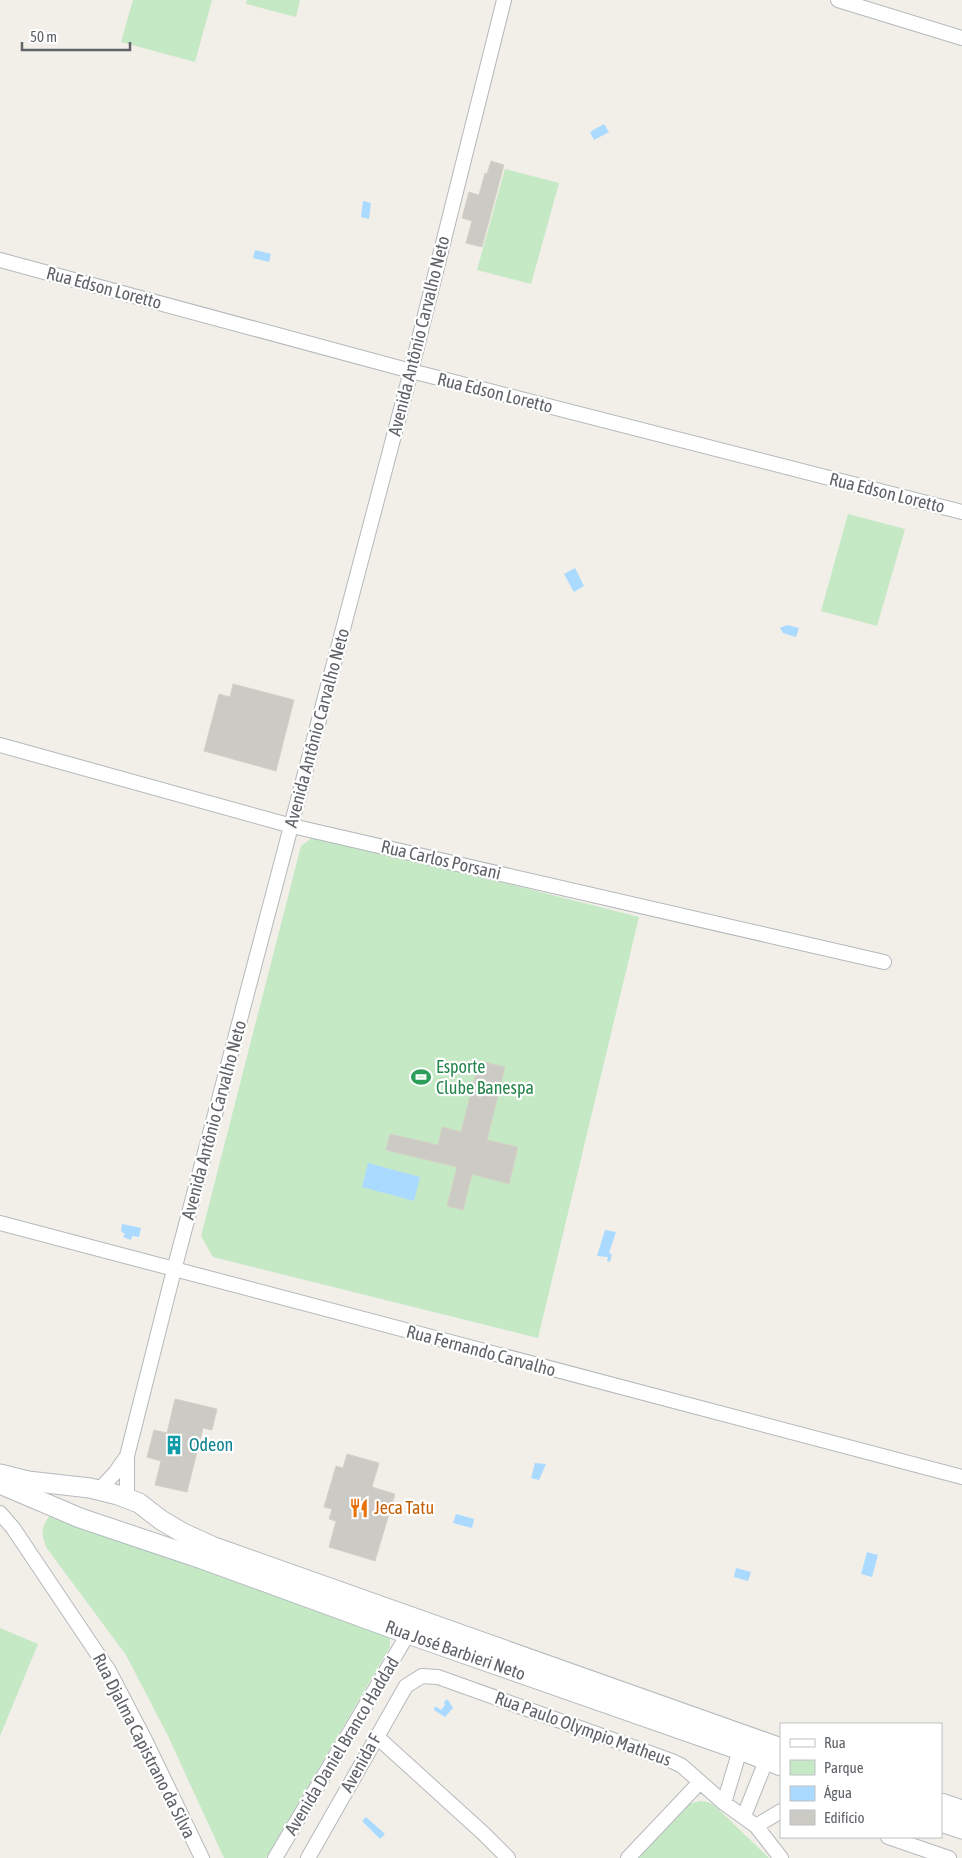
<svg xmlns="http://www.w3.org/2000/svg" width="962" height="1858" viewBox="0 0 962 1858" font-family="'Asap Condensed',sans-serif">
<style>
.green{fill:#c5e8c5}
.water{fill:#aadaff}
.building{fill:#cccac5;stroke:#d6d1c6}
.lines{fill:none;stroke-linecap:round;stroke-linejoin:round}
.street-casing{stroke:#b5b8bc;stroke-width:16}
.secondary-casing{stroke:#b6babf;stroke-width:21}
.street{stroke:#fff;stroke-width:14}
.secondary{stroke:#fff;stroke-width:19}
.labels{text-anchor:middle;stroke-width:4.5;stroke-linejoin:round;paint-order:stroke}
.street-label{font-size:18px;fill:#5f6368;stroke:#fff}
.leisure-label{font-size:18px;fill:#27864d;stroke:#fff;text-anchor:start}
.culture-label{font-size:18px;fill:#0d838f;stroke:#fff;text-anchor:start}
.food-label{font-size:18px;fill:#c56008;stroke:#fff;text-anchor:start}
</style>
<rect width="100%" height="100%" fill="#f1efe8"/>
<path class="green" d="M 133,0 L 212,0 L 195,62 L 121,42 Z
M 247,0 L 300,0 L 296,17 L 246,4 Z
M 505,169 L 559,183 L 531,284 L 477,270 Z
M 848,514 L 905,529 L 877,626 L 821,611 Z
M 316,835 L 639,917 L 538,1338 L 213,1257 L 201,1236 L 301,846 Z
M 50,1515 L 209,1567 L 390,1637 L 390,1647 L 266,1858 L 224,1858 L 168,1736 L 126,1655 L 46,1547 C 41,1532 41,1528 50,1515 Z
M 0,1628 L 38,1644 L 0,1736 Z
M 700,1801 L 708,1802 L 715,1806 L 769,1858 L 634,1858 L 685,1805 Z"/>
<path class="water" d="M 604,124 L 609,132 L 594,140 L 590,132 Z
M 363,201 L 371,203 L 369,219 L 361,217 Z
M 255,250 L 271,254 L 269,262 L 253,258 Z
M 575,568 L 584,586 L 574,592 L 564,574 Z
M 787,625 L 799,628 L 796,637 L 783,633 L 780,628 Z
M 368,1163 L 420,1177 L 414,1201 L 362,1187 Z
M 122,1224 L 141,1228 L 139,1237 L 132,1236 L 131,1240 L 123,1237 L 125,1234 L 121,1231 Z
M 605,1230 L 616,1232 L 609,1253 L 612,1254 L 610,1262 L 607,1261 L 608,1257 L 597,1256 Z
M 535,1463 L 546,1464 L 539,1480 L 531,1478 Z
M 456,1514 L 474,1519 L 472,1528 L 453,1523 Z
M 867,1552 L 878,1555 L 872,1577 L 861,1574 Z
M 736,1568 L 751,1572 L 748,1581 L 734,1577 Z
M 446,1700 L 448,1700 L 453,1708 L 445,1717 L 434,1710 L 435,1706 L 441,1710 L 445,1705 L 444,1702 Z
M 366,1817 L 385,1834 L 380,1839 L 362,1821 Z"/>
<path class="building" d="M 491,161 L 504,165 L 482,247 L 466,243 L 472,221 L 462,218 L 469,192 L 479,195 L 485,173 L 487,174 Z
M 233,684 L 294,700 L 276,771 L 204,751 L 219,694 L 230,697 Z
M 479,1061 L 505,1067 L 487,1140 L 518,1147 L 509,1184 L 472,1174 L 463,1210 L 447,1206 L 457,1167 L 386,1150 L 390,1134 L 438,1145 L 442,1127 L 461,1132 Z
M 175,1399 L 217,1409 L 212,1430 L 203,1428 L 187,1492 L 155,1485 L 161,1461 L 147,1457 L 154,1430 L 167,1433 Z
M 347,1454 L 379,1463 L 372,1487 L 395,1494 L 375,1561 L 329,1547 L 336,1521 L 329,1519 L 332,1509 L 324,1507 L 336,1466 L 343,1468 Z"/>
<g class="lines">
<defs>
<path id="street" d="M 838,0 L 962,38
M 0,260 L 411,371 L 962,512
M 0,745 L 292,826 L 884,962
M 0,1223 L 962,1477
M 100,1489 L 115,1473 L 127,1456
M 127,1498 L 127,1456 L 174,1270 L 411,371 L 504,0
M 0,1513 L 13,1528 L 109,1671 L 145,1740 L 202,1858
M 376,1736 L 483,1833 L 508,1858
M 724,1803 L 740,1750
M 744,1816 L 766,1761
M 756,1826 L 781,1858
M 888,1837 L 949,1858
M 275,1858 L 408,1634
M 308,1858 L 406,1686 L 422,1676 L 438,1677 L 672,1761 L 682,1766 L 724,1803 L 756,1826 L 781,1811
M 628,1858 L 700,1782"/>
<g id="secondary">
<path d="M 0,1474 L 28,1481 L 90,1488 L 118,1495 L 139,1503 L 161,1520 L 183,1533 L 214,1547 L 781,1748"/>
<path id="s1" d="M 0,1484 L 80,1518 L 202,1559 L 408,1634 L 740,1750 L 781,1766"/>
<path d="M 941,1803 L 962,1810"/>
<path d="M 941,1822 L 962,1829"/>
</g>
</defs>
<use href="#street" class="street-casing"/>
<use href="#secondary" class="secondary-casing"/>
<use href="#street" class="street"/>
<use href="#secondary" class="secondary"/>
</g>
<defs>
<symbol id="stadium-bare" viewBox="-9 -9 18 18"><path d="M0-5a6.5 5 0 1 0 0 10a6.5 5 0 1 0 0-10ZM-3.5-1.8h7v3.6h-7Z" fill="#2e9e5b" stroke="#fff" stroke-width="2.5" paint-order="stroke"/></symbol>
<symbol id="building-bare" viewBox="-9 -9 18 18"><path d="M-4-6H4V6H1V3H-1V6H-4ZM-2.5-4.3h1.7v1.8h-1.7ZM.8-4.3h1.7v1.8H.8ZM-2.5-1h1.7V.8h-1.7ZM.8-1h1.7V.8H.8Z" fill="#0f9aa8" stroke="#fff" stroke-width="2.5" paint-order="stroke"/></symbol>
<symbol id="restaurant-bare" viewBox="-9 -9 18 18"><path d="M-5-6h1v4h1v-4h1v4h1v-4h1v5L-1.5 .5V6h-2V.5L-5-1ZM5-6V6H3V1.5H1.5Q1.5-4 5-6Z" fill="#e8710a" stroke="#fff" stroke-width="2.5" paint-order="stroke"/></symbol>
</defs>
<g fill-rule="evenodd">
<use href="#stadium-bare" x="407" y="1063" width="28" height="28"/>
<use href="#building-bare" x="160" y="1431" width="28" height="28"/>
<use href="#restaurant-bare" x="345" y="1494" width="28" height="28"/>
</g>
<g class="labels">
<g class="street-label">
<text transform="translate(104 288) rotate(15)" y="6">Rua Edson Loretto</text>
<text transform="translate(419 336) rotate(-76)" y="6">Avenida Antônio Carvalho Neto</text>
<text transform="translate(495 393) rotate(14)" y="6">Rua Edson Loretto</text>
<text transform="translate(887 493) rotate(14)" y="6">Rua Edson Loretto</text>
<text transform="translate(317 728) rotate(-75)" y="6">Avenida Antônio Carvalho Neto</text>
<text transform="translate(441 860) rotate(13)" y="6">Rua Carlos Porsani</text>
<text transform="translate(214 1120) rotate(-75)" y="6">Avenida Antônio Carvalho Neto</text>
<text transform="translate(481 1351) rotate(15)" y="6">Rua Fernando Carvalho</text>
<text dy="6" stroke="none"><textPath href="#s1" startOffset="485">Rua José Barbieri Neto</textPath></text>
<text transform="translate(583 1729) rotate(20)" y="6">Rua Paulo Olympio Matheus</text>
<text transform="translate(144 1746) rotate(63)" y="6">Rua Djalma Capistrano da Silva</text>
<text transform="translate(342 1746) rotate(-59)" y="6">Avenida Daniel Branco Haddad</text>
<text transform="translate(361 1763) rotate(-61)" y="6">Avenida F</text>
</g>
<g class="leisure-label">
<text x="436" y="1073">Esporte<tspan x="436" dy="21">Clube Banespa</tspan></text>
</g>
<g class="culture-label">
<text x="189" y="1451">Odeon</text>
</g>
<g class="food-label">
<text x="374" y="1514">Jeca Tatu</text>
</g>
</g>
<rect x="780" y="1723" width="162" height="115" fill="#ffffff" stroke="#bfc1c3"/>
<rect x="790" y="1739" width="25" height="8" fill="#ffffff" stroke="#bfc1c3"/>
<text x="824" y="1748" font-size="15" fill="#5f6368">Rua</text>
<rect x="790" y="1760" width="25" height="15" fill="#c5e8c5" stroke="#bfc1c3"/>
<text x="824" y="1773" font-size="15" fill="#5f6368">Parque</text>
<rect x="790" y="1786" width="25" height="15" fill="#aadaff" stroke="#bfc1c3"/>
<text x="824" y="1798" font-size="15" fill="#5f6368">Água</text>
<rect x="790" y="1810" width="25" height="15" fill="#cccac5" stroke="#bfc1c3"/>
<text x="824" y="1823" font-size="15" fill="#5f6368">Edifício</text>
<path d="M22 42v8h108v-8" fill="none" stroke="#5f6368" stroke-width="2.5"/>
<text x="30" y="42" font-size="15" fill="#5f6368" stroke="#ffffff" stroke-width="4" paint-order="stroke">50 m</text>
</svg>
